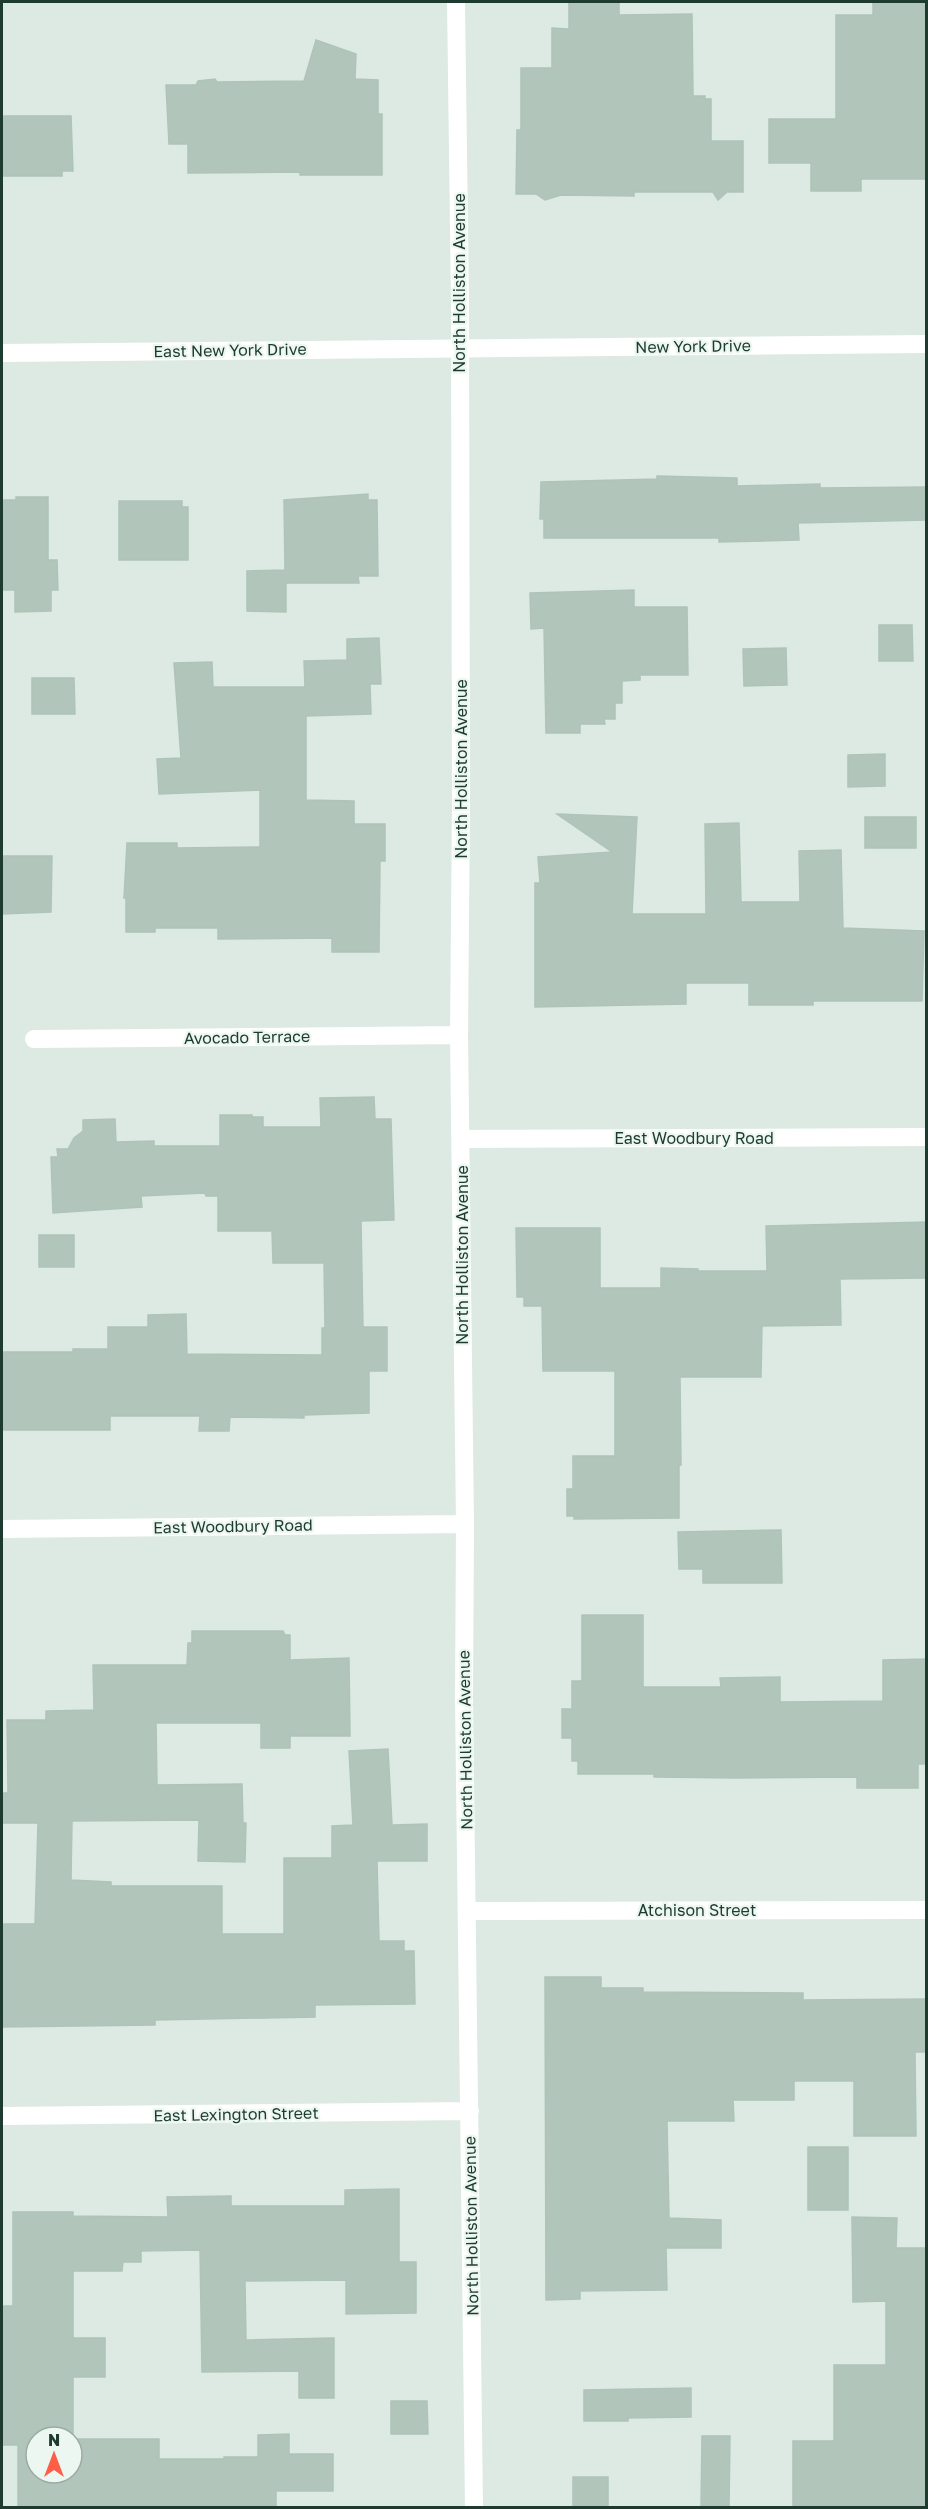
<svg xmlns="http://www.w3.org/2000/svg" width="928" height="2509" viewBox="0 0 928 2509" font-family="'Golos Text',sans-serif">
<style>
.building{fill:#b2c5bb;stroke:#afc4b9;stroke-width:1.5;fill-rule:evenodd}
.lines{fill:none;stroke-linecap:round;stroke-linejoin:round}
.minor{stroke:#fff;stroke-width:18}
.tertiary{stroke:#fff;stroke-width:18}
.labels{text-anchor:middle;stroke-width:4.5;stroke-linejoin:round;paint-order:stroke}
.street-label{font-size:16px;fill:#1d3b2f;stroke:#edf7f1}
</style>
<rect width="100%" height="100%" fill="#ddeae3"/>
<path class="building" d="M 569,2 L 619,2 L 619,15 L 692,14 L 693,96 L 705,96 L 705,99 L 711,99 L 711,141 L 743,141 L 743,192 L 727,192 L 718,200 L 713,192 L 634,192 L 634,196 L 561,195 L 545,200 L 536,194 L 516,194 L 517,130 L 521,130 L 521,68 L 552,68 L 552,28 L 569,29 Z
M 873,2 L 926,2 L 927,179 L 861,179 L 861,191 L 811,191 L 811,163 L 769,163 L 769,119 L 836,119 L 836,15 L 873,15 Z
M 316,40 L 356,54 L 355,79 L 378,80 L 378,114 L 382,114 L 382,175 L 300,175 L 300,172 L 188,173 L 188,144 L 169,144 L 166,85 L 196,85 L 198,81 L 215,79 L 217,82 L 304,81 Z
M 2,116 L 71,116 L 73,171 L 62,171 L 62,176 L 2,176 Z
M 657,476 L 737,478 L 737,486 L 820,484 L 820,488 L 927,487 L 927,520 L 798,523 L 799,540 L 719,542 L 719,538 L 544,538 L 544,519 L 540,519 L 541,482 L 657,479 Z
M 368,494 L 368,500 L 377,500 L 378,576 L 358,576 L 359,583 L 286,583 L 286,612 L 247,611 L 247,571 L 285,570 L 284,500 Z
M 16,497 L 48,497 L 48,560 L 57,560 L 58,590 L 51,590 L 51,611 L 15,612 L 15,590 L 2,590 L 2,500 L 16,500 Z
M 119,501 L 182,501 L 182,507 L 188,507 L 188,560 L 119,560 Z
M 634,590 L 634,607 L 687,607 L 688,675 L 640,675 L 640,680 L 622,681 L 622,703 L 615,703 L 615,719 L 604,719 L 605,724 L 580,724 L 580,733 L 546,733 L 544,628 L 531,629 L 530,593 Z
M 879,625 L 912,625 L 913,661 L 879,661 Z
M 379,638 L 381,684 L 370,684 L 371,714 L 306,716 L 306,800 L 354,801 L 354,824 L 385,824 L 385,861 L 380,861 L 379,952 L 332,952 L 332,938 L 218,939 L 218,928 L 155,928 L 155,932 L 126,932 L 126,898 L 124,898 L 127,843 L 177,843 L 177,848 L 260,847 L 260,790 L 159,794 L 157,759 L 181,758 L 174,663 L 212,662 L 213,687 L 305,687 L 304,661 L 347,660 L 347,639 Z
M 786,648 L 787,685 L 744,686 L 743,649 Z
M 32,678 L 74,678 L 75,714 L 32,714 Z
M 885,754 L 885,786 L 848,787 L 848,755 Z
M 557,814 L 637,817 L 632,914 L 706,914 L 705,824 L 739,823 L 741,902 L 800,902 L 799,851 L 841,850 L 843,928 L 924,931 L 922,1001 L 813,1001 L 813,1005 L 749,1005 L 749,983 L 686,983 L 686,1004 L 535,1007 L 535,883 L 540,883 L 538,857 L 612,852 Z
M 865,817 L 916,817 L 916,848 L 865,848 Z
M 2,856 L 52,856 L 51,912 L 2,914 Z
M 374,1097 L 375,1119 L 391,1119 L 394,1220 L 361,1221 L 363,1327 L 387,1327 L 387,1371 L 369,1371 L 369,1413 L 304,1415 L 304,1418 L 230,1417 L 229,1431 L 199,1431 L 200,1416 L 110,1416 L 110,1430 L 2,1430 L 2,1352 L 73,1352 L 73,1349 L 108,1349 L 108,1327 L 148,1327 L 148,1315 L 186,1314 L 187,1354 L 322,1355 L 322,1328 L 325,1328 L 324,1263 L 273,1263 L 272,1231 L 218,1231 L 218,1196 L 206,1196 L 205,1193 L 141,1196 L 142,1207 L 53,1213 L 51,1157 L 58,1157 L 57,1149 L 68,1149 L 74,1138 L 83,1131 L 83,1120 L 115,1119 L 116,1142 L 154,1141 L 154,1146 L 220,1146 L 220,1115 L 252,1115 L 252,1117 L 263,1117 L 263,1127 L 321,1127 L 320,1098 Z
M 927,1222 L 927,1278 L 840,1279 L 841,1325 L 762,1326 L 761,1377 L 680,1377 L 681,1465 L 679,1465 L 679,1518 L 574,1519 L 574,1516 L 567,1516 L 567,1489 L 573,1489 L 573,1456 L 615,1456 L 615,1371 L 543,1371 L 542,1306 L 524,1306 L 524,1297 L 517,1297 L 516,1228 L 600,1228 L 600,1288 L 661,1288 L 661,1268 L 698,1269 L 698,1271 L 767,1271 L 766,1226 Z
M 39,1235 L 74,1235 L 74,1267 L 39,1267 Z
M 781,1530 L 782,1583 L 703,1583 L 703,1569 L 679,1569 L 678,1532 Z
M 582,1615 L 643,1615 L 643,1687 L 721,1687 L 720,1678 L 780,1677 L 780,1702 L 883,1701 L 883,1660 L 927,1659 L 927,1764 L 918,1764 L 918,1788 L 857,1788 L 857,1777 L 737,1778 L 654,1777 L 654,1774 L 578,1774 L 578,1761 L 572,1761 L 572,1738 L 562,1738 L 562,1709 L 572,1709 L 572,1681 L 582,1681 Z
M 192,1631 L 283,1631 L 285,1635 L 290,1635 L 290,1660 L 349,1658 L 350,1736 L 290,1736 L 290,1748 L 261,1748 L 261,1723 L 156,1723 L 157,1785 L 242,1784 L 243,1823 L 246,1823 L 245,1862 L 198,1861 L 199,1820 L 72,1821 L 71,1880 L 111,1882 L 111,1886 L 222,1886 L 222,1934 L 284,1934 L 284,1858 L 332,1858 L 332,1826 L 353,1825 L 349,1751 L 388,1749 L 392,1825 L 427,1824 L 427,1861 L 377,1861 L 379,1941 L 404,1941 L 404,1951 L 414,1951 L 415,2004 L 315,2005 L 315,2017 L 155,2020 L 155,2025 L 2,2027 L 2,1924 L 35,1924 L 38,1823 L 2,1823 L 2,1793 L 8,1793 L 7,1720 L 46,1720 L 46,1711 L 94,1710 L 93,1665 L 187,1665 L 188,1643 L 192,1643 Z
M 545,1977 L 601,1977 L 601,1988 L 643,1988 L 643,1992 L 803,1993 L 803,2000 L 927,1999 L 927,2052 L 915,2052 L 916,2136 L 854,2136 L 854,2081 L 794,2081 L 794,2100 L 733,2100 L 734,2121 L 667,2121 L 669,2218 L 721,2220 L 721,2248 L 666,2248 L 667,2290 L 580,2291 L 580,2299 L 546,2300 Z
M 808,2147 L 848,2147 L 848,2210 L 808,2210 Z
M 399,2189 L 399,2262 L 416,2262 L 416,2313 L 346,2314 L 346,2280 L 245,2281 L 246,2340 L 334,2338 L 334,2398 L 299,2398 L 299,2371 L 202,2372 L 200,2250 L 141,2251 L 141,2262 L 123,2262 L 122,2271 L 73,2271 L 73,2338 L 105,2338 L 105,2377 L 73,2377 L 73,2439 L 159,2439 L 159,2459 L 224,2459 L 224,2457 L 258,2457 L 258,2435 L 289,2434 L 289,2454 L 333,2454 L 333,2491 L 276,2491 L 276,2508 L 18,2508 L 18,2445 L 2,2445 L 2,2306 L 13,2306 L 13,2212 L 73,2212 L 73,2216 L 168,2217 L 167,2197 L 231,2196 L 231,2206 L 345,2206 L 345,2190 ZM 36,2437 L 72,2437 L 72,2473 L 36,2473 Z
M 852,2217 L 897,2218 L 896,2248 L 927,2248 L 927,2508 L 793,2508 L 793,2441 L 834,2441 L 834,2365 L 886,2365 L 886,2301 L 853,2302 Z
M 691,2388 L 691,2417 L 628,2418 L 628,2421 L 584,2421 L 584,2390 Z
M 391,2401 L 427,2401 L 428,2434 L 391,2434 Z
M 702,2436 L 730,2436 L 729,2508 L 701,2508 Z
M 573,2477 L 608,2477 L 608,2508 L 573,2508 Z"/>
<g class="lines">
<path class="minor" d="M 456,2 L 460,302 L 461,805 L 459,1035 L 465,1524 L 464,1698 L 474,2508
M 34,1039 L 459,1035
M 461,1139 L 926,1137
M 2,1529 L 465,1524
M 468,1911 L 926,1910
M 2,2116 L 470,2111"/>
<path class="tertiary" d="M 2,353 L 926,344"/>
</g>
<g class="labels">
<g class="street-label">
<text transform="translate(459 283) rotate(-90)" y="6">North Holliston Avenue</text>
<text transform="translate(693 346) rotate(-1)" y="6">New York Drive</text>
<text transform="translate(230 350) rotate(-1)" y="6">East New York Drive</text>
<text transform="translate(461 769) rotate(-90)" y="6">North Holliston Avenue</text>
<text transform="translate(247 1037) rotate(-1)" y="6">Avocado Terrace</text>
<text x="694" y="1144">East Woodbury Road</text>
<text transform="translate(462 1255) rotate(-90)" y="6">North Holliston Avenue</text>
<text transform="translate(233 1526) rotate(-1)" y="6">East Woodbury Road</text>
<text transform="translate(465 1740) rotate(-91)" y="6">North Holliston Avenue</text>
<text x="697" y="1916">Atchison Street</text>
<text transform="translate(236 2114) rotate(-1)" y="6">East Lexington Street</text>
<text transform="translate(471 2226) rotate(-91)" y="6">North Holliston Avenue</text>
</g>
</g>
<rect width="928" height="2509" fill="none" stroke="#1d3b2f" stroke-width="6"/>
<g transform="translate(54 2455)"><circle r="28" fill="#edf7f1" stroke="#9aaca3" stroke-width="1.5"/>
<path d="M0-4.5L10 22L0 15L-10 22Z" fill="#fe5d47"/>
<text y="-9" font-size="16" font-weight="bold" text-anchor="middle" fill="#1d3b2f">N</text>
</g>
</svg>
